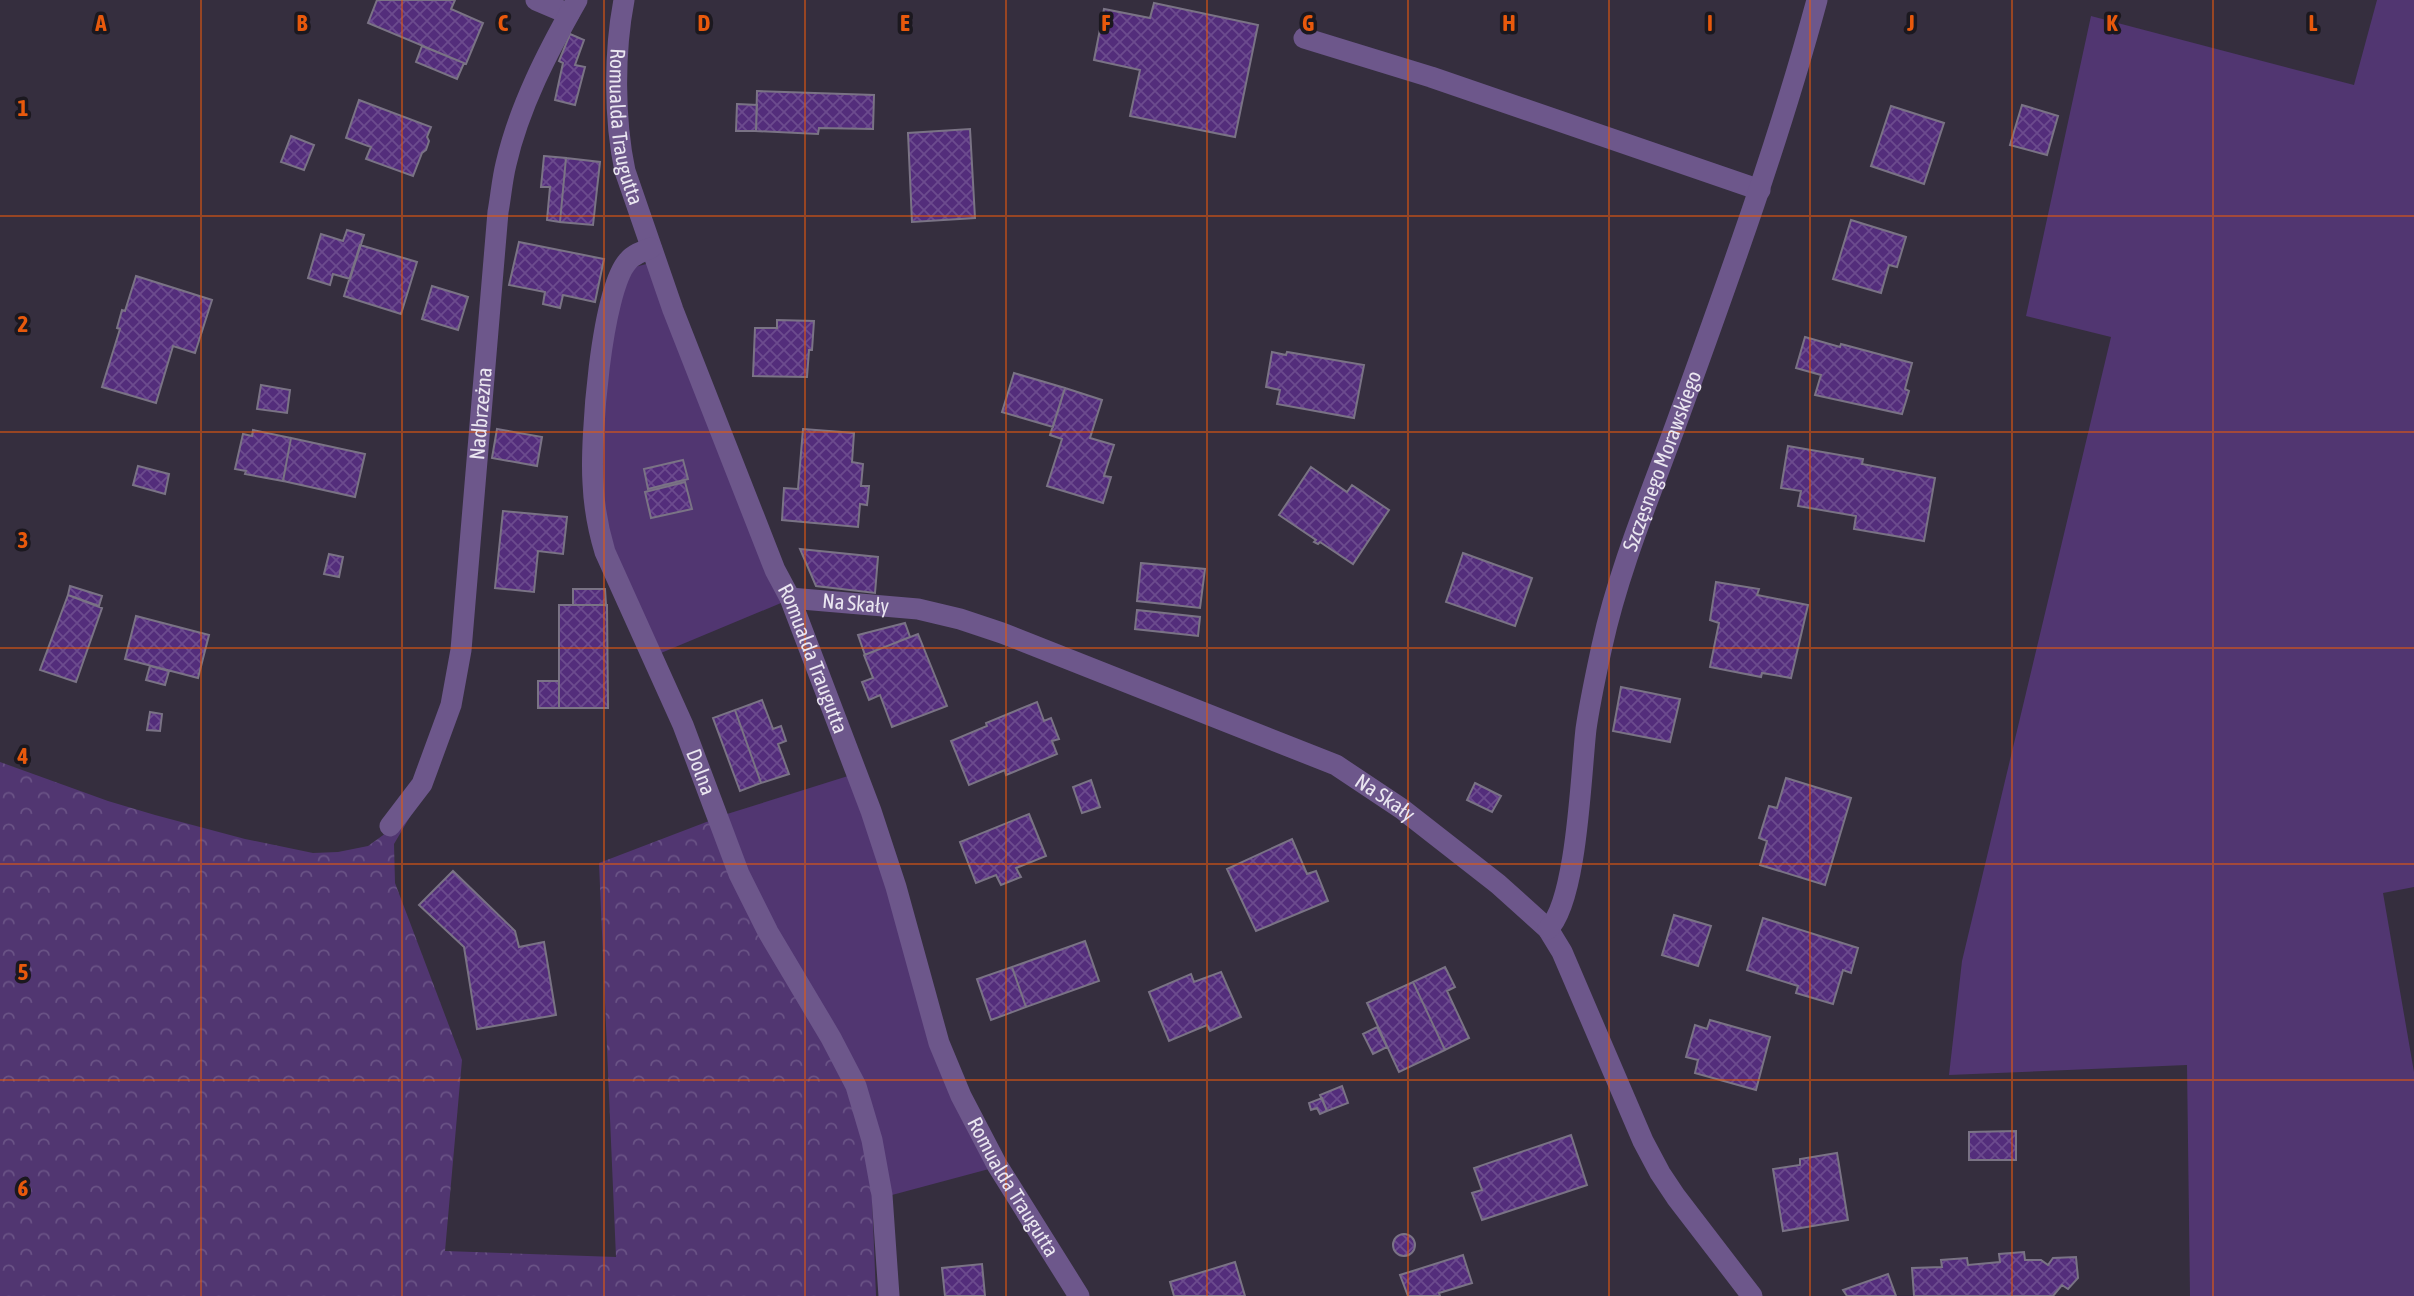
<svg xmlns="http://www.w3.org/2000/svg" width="2414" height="1296" viewBox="0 0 2414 1296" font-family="'Asap Condensed',sans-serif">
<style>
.grass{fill:#513671}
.forest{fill:url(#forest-crowns)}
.building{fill:url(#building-cross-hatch);stroke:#7a7385;stroke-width:2}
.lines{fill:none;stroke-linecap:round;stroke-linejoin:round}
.minor{stroke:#6d578b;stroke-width:21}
.grid{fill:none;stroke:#e8590c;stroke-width:2;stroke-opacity:0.55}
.labels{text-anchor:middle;stroke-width:7;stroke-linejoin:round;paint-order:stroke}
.street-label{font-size:21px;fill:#eae6f0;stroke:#1b181f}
.grid-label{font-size:23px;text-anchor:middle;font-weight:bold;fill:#e8590c;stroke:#1b181f;stroke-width:7;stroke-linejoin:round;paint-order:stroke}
</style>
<defs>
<pattern id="forest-crowns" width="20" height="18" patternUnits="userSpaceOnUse" patternTransform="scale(1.75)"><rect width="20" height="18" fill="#513671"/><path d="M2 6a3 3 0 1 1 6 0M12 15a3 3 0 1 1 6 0" fill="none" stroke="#6a5386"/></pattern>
<pattern id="building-cross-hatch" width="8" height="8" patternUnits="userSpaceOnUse" patternTransform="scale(1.75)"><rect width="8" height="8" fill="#532d7b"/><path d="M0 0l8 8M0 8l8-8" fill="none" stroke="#6c4b8e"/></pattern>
</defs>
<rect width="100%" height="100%" fill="#352e3e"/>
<path class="grass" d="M 2377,0 L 2414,0 L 2414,887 L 2383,893 L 2414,1072 L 2414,1296 L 2190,1296 L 2187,1065 L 1949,1075 L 1962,961 L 2111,337 L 2026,316 L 2091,16 L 2354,85 Z
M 650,263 L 781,603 L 661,653 L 611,548 L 600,481 L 606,377 L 620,296 L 635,267 Z
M 848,776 L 989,1169 L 892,1195 L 812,991 L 746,872 L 727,814 Z"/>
<path class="forest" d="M 0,762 L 108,801 L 155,815 L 245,839 L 313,853 L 338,852 L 368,846 L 411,815 L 394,844 L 395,883 L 462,1060 L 445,1251 L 616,1257 L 599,863 L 709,821 L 848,1090 L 864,1140 L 872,1197 L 876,1296 L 0,1296 Z"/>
<path class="building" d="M 377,0 L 455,0 L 451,9 L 483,23 L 466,64 L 368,23 Z
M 1154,3 L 1258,25 L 1235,137 L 1130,116 L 1140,70 L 1094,60 L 1104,9 L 1150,18 Z
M 570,34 L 584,40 L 575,65 L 585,67 L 575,105 L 555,100 L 563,63 L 559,61 Z
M 422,46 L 464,63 L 457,79 L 416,62 Z
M 757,91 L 874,95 L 873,129 L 819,128 L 818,134 L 756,131 Z
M 359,100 L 431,127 L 427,137 L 429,141 L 426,150 L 422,153 L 413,176 L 366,159 L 371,147 L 346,138 Z
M 737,104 L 757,105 L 756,131 L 736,131 Z
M 2022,105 L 2058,116 L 2047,155 L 2010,145 Z
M 1891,106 L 1944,123 L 1924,184 L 1871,166 Z
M 970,129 L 975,218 L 912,222 L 908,133 Z
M 291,136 L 314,145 L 304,170 L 281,162 Z
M 544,156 L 566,158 L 560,222 L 547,220 L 550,187 L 541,187 Z
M 566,158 L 600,162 L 593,225 L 560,222 Z
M 1851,220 L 1906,237 L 1897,267 L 1889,265 L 1881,293 L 1833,279 Z
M 347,230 L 364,235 L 350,279 L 333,274 L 330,285 L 308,278 L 321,234 L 343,241 Z
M 519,242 L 604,259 L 595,302 L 563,295 L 560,308 L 543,304 L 545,292 L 509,285 Z
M 360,245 L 417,262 L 401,314 L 344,296 Z
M 136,276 L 212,300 L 195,353 L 173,346 L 156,403 L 102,387 L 120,329 L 117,328 L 122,310 L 125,311 Z
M 432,286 L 468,297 L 458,330 L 422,319 Z
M 777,320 L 814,321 L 812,350 L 809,350 L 807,377 L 753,376 L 755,328 L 777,328 Z
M 1805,337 L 1840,347 L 1841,344 L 1912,363 L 1905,389 L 1909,391 L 1902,414 L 1815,395 L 1821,375 L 1796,368 Z
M 1272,352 L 1286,355 L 1287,352 L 1364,365 L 1354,418 L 1277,404 L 1280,390 L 1266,387 Z
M 1014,373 L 1065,388 L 1053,427 L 1002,412 Z
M 261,385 L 290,390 L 287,413 L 257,409 Z
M 1065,388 L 1102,400 L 1090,438 L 1114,445 L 1104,476 L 1111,477 L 1103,503 L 1047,486 L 1062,439 L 1050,435 Z
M 497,429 L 542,437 L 537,466 L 492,458 Z
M 803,429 L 854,433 L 852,462 L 863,464 L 861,486 L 869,486 L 867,505 L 860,504 L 858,527 L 782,520 L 784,488 L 798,489 Z
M 253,430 L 291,438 L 283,481 L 245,474 L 246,471 L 235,469 L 243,434 L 252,436 Z
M 291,438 L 365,454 L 355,497 L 283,481 Z
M 1788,446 L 1863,459 L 1862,464 L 1935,478 L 1924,541 L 1854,529 L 1856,516 L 1798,506 L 1801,491 L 1781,488 Z
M 683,460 L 688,479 L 648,489 L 644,469 Z
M 138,466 L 169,474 L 165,494 L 133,485 Z
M 1311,467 L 1347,492 L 1352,485 L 1389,510 L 1353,564 L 1320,542 L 1318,544 L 1314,542 L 1316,540 L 1279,515 Z
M 685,482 L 692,509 L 651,518 L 645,492 Z
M 503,511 L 567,517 L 563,554 L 538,551 L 534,592 L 495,588 Z
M 800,549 L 878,557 L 875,593 L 816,586 Z
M 1463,553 L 1532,578 L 1515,626 L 1446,602 Z
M 329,554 L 343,557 L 339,577 L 324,574 Z
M 1141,563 L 1205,569 L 1200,608 L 1137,601 Z
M 1716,582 L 1759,589 L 1757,595 L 1808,605 L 1791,678 L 1762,673 L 1761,677 L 1710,667 L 1719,623 L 1710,620 Z
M 70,586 L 102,596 L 99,606 L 68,595 Z
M 573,589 L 605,589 L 606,605 L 573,605 Z
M 68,595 L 102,608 L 76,682 L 40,670 Z
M 559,605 L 607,605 L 608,708 L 559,708 Z
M 1137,610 L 1200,617 L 1198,636 L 1135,629 Z
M 136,616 L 209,635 L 198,678 L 125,659 Z
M 905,623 L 910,637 L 865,655 L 858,635 Z
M 918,634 L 947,706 L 892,727 L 880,695 L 869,700 L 862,682 L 873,678 L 864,655 Z
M 150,666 L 169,671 L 165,685 L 146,680 Z
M 538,681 L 559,681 L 559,708 L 538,708 Z
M 1621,687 L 1680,699 L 1670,742 L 1613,731 Z
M 762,700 L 773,729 L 781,726 L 786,741 L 778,744 L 789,774 L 761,783 L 735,710 Z
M 1037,702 L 1044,721 L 1051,718 L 1059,739 L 1052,741 L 1057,754 L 1006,775 L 1005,770 L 969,785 L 951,741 L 987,726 L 986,723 Z
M 735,710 L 761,783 L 740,791 L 713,718 Z
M 150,712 L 162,714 L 160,731 L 147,730 Z
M 1786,778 L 1851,798 L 1825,885 L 1760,865 L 1767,841 L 1759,838 L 1769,806 L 1777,808 Z
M 1091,780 L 1100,807 L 1082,813 L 1073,787 Z
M 1475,783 L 1501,796 L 1492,812 L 1467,800 Z
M 1029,814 L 1046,856 L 1016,868 L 1021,877 L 1001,885 L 996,875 L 976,883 L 960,842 Z
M 1292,839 L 1307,874 L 1316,871 L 1328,901 L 1256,931 L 1227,869 Z
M 453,871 L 515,931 L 519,947 L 544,942 L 556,1015 L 477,1029 L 464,947 L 419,905 Z
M 1674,915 L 1711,926 L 1698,966 L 1662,955 Z
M 1763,918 L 1858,948 L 1851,973 L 1843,970 L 1833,1004 L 1796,993 L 1798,986 L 1747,970 Z
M 1085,941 L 1099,981 L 1026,1007 L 1012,967 Z
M 1012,967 L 1026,1007 L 991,1020 L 977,979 Z
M 1445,967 L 1455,987 L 1447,991 L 1469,1038 L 1445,1050 L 1413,982 Z
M 1221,972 L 1241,1017 L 1210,1031 L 1207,1025 L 1169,1041 L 1149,992 L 1191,974 L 1194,982 Z
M 1413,982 L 1445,1050 L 1399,1072 L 1367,1003 Z
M 1710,1020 L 1770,1037 L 1756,1090 L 1695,1073 L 1698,1060 L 1686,1057 L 1695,1025 L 1707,1029 Z
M 1377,1027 L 1387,1047 L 1373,1054 L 1363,1034 Z
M 1342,1086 L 1348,1103 L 1327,1111 L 1320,1095 Z
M 1322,1098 L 1327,1111 L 1320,1114 L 1317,1108 L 1311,1110 L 1309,1103 Z
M 2016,1131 L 2016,1160 L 1969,1160 L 1969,1132 Z
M 1571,1135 L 1587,1185 L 1482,1220 L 1472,1193 L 1482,1190 L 1474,1168 Z
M 1837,1153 L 1848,1220 L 1783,1231 L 1773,1169 L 1800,1165 L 1800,1159 Z
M1393 1245a11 11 0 1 1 22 0a11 11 0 1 1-22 0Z
M 2024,1252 L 2025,1260 L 2041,1260 L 2048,1265 L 2053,1258 L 2076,1257 L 2078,1278 L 2068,1289 L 2062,1285 L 2053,1296 L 1914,1296 L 1912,1268 L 1942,1267 L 1941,1260 L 1967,1258 L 1968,1265 L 2000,1262 L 1999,1254 Z
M 1463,1255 L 1472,1283 L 1439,1293 L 1440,1296 L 1408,1296 L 1400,1275 Z
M 1235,1262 L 1245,1296 L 1174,1296 L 1170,1282 Z
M 982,1264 L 985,1296 L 945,1296 L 942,1268 Z
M 1888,1274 L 1896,1296 L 1847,1296 L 1843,1290 Z"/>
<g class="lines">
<g class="minor">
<path d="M 536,0 L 569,14"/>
<path id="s1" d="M 624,0 C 614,52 614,119 625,171 L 673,310 L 775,570 L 790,598 L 871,811 L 896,887 L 939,1043 L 961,1096 L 997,1165 L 1079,1296"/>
<path d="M 1304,38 L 1431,77 L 1760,190"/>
<path id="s2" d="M 651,248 C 643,251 634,254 628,261 C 601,291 590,440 593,483 C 594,506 598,529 605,552 L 683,725 L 739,874 L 768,932 L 831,1038 L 856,1086 L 872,1140 L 882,1195 L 889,1296"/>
<path id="s3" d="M 790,598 L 918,609 L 960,619 L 1002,633 L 1336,765 L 1402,809 L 1498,884 L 1548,929 L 1562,952 L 1643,1141 L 1660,1173 L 1676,1197 L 1752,1296"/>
<path id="s4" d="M 390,826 L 422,784 L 451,705 L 461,650 L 498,212 C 501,196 502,180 506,164 C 519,107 548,51 577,0"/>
<path id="s5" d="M 1548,929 C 1577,902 1581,772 1586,729 C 1590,701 1596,674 1602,646 C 1619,568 1652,491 1679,416 C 1729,278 1779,141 1817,0"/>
</g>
</g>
<path class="grid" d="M 201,0 L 201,1296M 402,0 L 402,1296M 604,0 L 604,1296M 805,0 L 805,1296M 1006,0 L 1006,1296M 1207,0 L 1207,1296M 1408,0 L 1408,1296M 1609,0 L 1609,1296M 1810,0 L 1810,1296M 2012,0 L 2012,1296M 2213,0 L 2213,1296M 0,216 L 2414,216M 0,432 L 2414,432M 0,648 L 2414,648M 0,864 L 2414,864M 0,1080 L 2414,1080"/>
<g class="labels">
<g class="street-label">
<text dy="7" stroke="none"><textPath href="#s1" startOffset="128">Romualda Traugutta</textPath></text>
<text dy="7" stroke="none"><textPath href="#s4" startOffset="430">Nadbrzeżna</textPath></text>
<text dy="7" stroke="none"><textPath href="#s5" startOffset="485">Szczęsnego Morawskiego</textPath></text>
<text dy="7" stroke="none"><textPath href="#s3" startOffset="66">Na Skały</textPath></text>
<text dy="7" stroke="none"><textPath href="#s1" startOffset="695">Romualda Traugutta</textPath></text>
<text dy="7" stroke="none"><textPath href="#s2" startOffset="564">Dolna</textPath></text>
<text dy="7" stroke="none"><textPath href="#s3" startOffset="634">Na Skały</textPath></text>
<text dy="7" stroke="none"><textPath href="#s1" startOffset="1262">Romualda Traugutta</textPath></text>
</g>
</g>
<g class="grid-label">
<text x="101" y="31">A</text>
<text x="302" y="31">B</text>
<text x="503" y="31">C</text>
<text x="704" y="31">D</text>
<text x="905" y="31">E</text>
<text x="1106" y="31">F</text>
<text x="1308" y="31">G</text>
<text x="1509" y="31">H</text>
<text x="1710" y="31">I</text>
<text x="1911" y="31">J</text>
<text x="2112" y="31">K</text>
<text x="2313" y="31">L</text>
<text x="23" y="116">1</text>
<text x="23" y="332">2</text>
<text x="23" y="548">3</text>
<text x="23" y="764">4</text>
<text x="23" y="980">5</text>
<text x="23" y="1196">6</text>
</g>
</svg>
